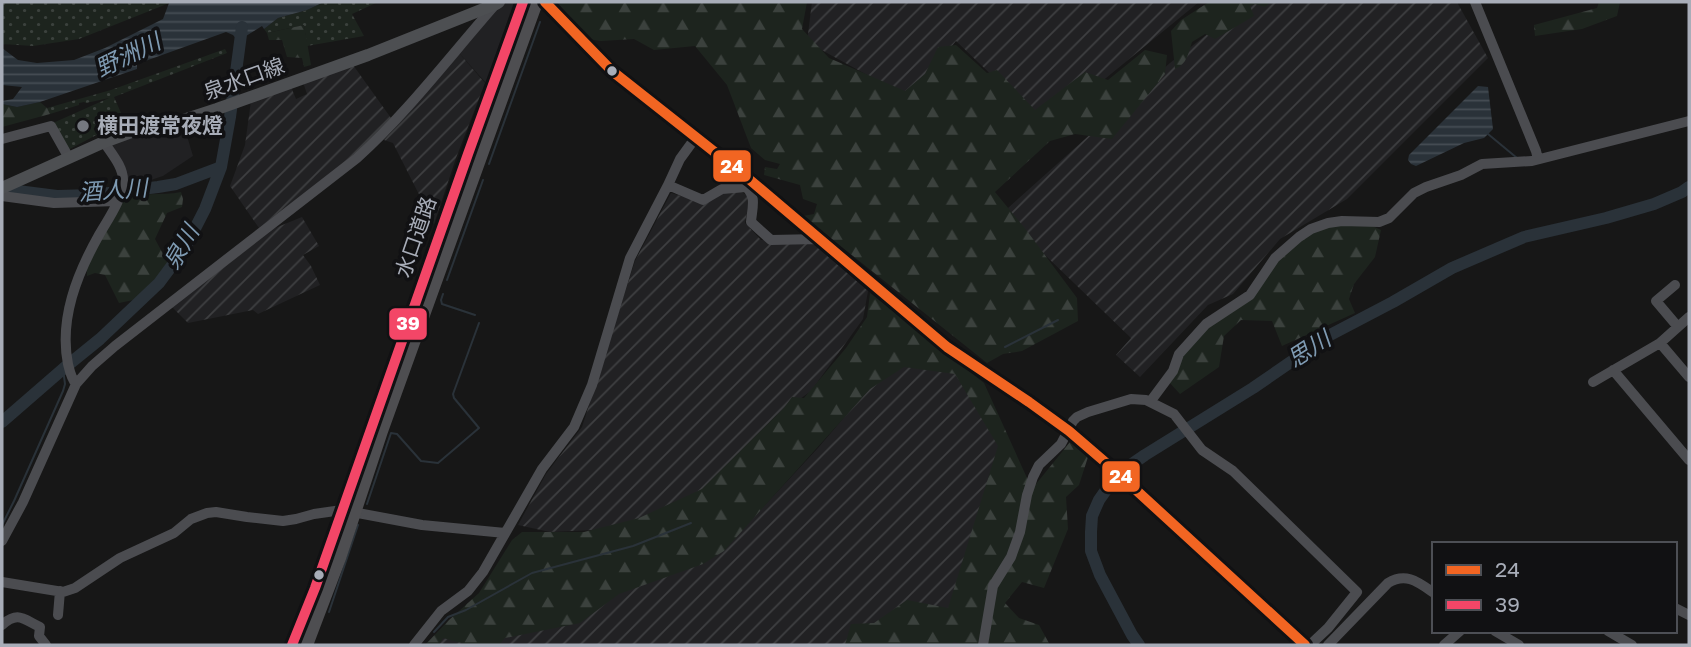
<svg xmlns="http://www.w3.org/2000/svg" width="1691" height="647" viewBox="0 0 1691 647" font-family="'Golos Text','Noto Sans JP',sans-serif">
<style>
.built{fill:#212123}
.industrial{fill:url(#industrial-furrows)}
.green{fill:url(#green-dots)}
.forest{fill:url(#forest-firs)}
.water{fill:url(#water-rules)}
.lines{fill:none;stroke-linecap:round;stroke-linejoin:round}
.stream{stroke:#2a3239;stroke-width:2}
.river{stroke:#2a3239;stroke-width:12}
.minor{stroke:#4b4c50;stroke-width:10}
.major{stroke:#4d4f52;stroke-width:12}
.highway{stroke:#4e4e51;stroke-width:14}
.bus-1-casing{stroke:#111113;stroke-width:16}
.bus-2-casing{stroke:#111113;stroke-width:16}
.bus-1{stroke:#f26522;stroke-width:10}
.bus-2{stroke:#f34667;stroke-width:10}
.bus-dot{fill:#a8adb8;stroke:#111113;stroke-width:2.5}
.poi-dot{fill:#757880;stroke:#111113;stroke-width:2.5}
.labels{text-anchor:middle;stroke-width:7;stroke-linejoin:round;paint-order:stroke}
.street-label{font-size:21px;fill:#a8adb8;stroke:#111113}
.poi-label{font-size:21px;font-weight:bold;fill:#a8adb8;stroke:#111113;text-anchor:start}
.water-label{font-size:23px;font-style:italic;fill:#7f9bb3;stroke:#111113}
.line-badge{stroke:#111113;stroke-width:2.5}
.badge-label{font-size:19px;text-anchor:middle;font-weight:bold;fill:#fff}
</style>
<defs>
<pattern id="industrial-furrows" width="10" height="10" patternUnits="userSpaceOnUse" patternTransform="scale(1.75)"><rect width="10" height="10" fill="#212123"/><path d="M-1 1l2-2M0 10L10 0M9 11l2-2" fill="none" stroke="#3e3f41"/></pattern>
<pattern id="green-dots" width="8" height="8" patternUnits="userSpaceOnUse" patternTransform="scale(1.75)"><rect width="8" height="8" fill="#1d241e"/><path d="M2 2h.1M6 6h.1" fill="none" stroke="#3b413d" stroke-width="1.8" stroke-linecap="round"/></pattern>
<pattern id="forest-firs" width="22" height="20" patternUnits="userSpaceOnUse" patternTransform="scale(1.75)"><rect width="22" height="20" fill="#1d241e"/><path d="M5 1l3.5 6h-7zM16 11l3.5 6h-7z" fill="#3b413d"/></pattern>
<pattern id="water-rules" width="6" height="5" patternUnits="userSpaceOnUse" patternTransform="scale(1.75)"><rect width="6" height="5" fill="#2a3239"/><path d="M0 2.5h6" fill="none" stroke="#464d54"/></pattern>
</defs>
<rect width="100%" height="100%" fill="#171717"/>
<path class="built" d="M 504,2 L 514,2 L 486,83 L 459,53 Z
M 184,126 L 193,156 L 163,176 L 148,181 L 127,180 L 110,144 L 131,136 Z"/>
<path class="industrial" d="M 812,2 L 1199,2 L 1046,127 L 956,41 L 909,98 L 807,42 Z
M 1249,2 L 1458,2 L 1458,4 L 1488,58 L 1347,199 L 1280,239 L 1233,294 L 1208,305 L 1140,377 L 1116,355 L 1131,338 L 1017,228 L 1008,208 L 1170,63 Z
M 459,53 L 485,83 L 456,158 L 434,224 L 393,143 L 384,140 Z
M 353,65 L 391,118 L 367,144 L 259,228 L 230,186 L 245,145 L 251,101 L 291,87 L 296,99 L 307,94 L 303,82 Z
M 736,190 L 750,196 L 745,223 L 761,240 L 814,244 L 868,291 L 863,319 L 811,391 L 776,416 L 704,489 L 616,529 L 550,532 L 518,525 L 546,474 L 582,427 L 635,261 L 671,193 L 705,203 L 723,193 Z
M 302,217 L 319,246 L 303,255 L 311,266 L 320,285 L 258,314 L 253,310 L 188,323 L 172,307 L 275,228 Z
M 903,365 L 956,373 L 1000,446 L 968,645 L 435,645 L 438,636 L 615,593 L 725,548 L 818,448 L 871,386 Z"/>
<path class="green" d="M 2,2 L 172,2 L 79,39 L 33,46 L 2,44 Z
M 324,2 L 378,2 L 352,14 L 364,36 L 307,46 L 304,25 L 267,33 L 264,29 L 278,18 L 307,10 Z
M 225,49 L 227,53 L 114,97 L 125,122 L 102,132 L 68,150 L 53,123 L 109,98 L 86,103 L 84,102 L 79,103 L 79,105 L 50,114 L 47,108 L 111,90 Z"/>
<path class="forest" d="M 557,2 L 807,2 L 802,29 L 829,58 L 905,91 L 925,74 L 938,47 L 956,45 L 987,73 L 997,70 L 1035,110 L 1085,72 L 1108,80 L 1145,50 L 1167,55 L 1165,74 L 1112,139 L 1075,134 L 1050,141 L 995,192 L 1027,231 L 1077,298 L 1078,321 L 1022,351 L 1003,354 L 987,363 L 803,216 L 814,214 L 817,204 L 803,199 L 800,185 L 764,175 L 765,167 L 777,169 L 780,164 L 765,160 L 751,148 L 727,85 L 695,46 L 654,50 L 634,39 L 601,41 L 588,39 Z
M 1209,2 L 1271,2 L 1265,7 L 1255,4 L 1250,6 L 1254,16 L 1215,39 L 1205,34 L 1192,42 C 1188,54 1187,64 1175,69 L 1171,31 L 1181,20 Z
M 1599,2 L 1620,2 L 1617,16 L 1582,29 L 1535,36 L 1534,25 L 1597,8 Z
M 304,25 L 311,65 L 304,67 L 302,58 L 287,57 L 282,40 L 269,40 L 267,33 Z
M 40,102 L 47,108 L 50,114 L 2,127 L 2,104 L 17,107 Z
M 181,192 L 183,199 L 182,207 L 167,213 L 155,239 L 163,254 L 170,262 L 138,299 L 119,303 L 105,275 L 95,273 L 87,276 L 87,264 L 122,198 C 141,192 162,196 181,192 Z
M 1334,225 L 1370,225 L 1381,230 L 1375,257 L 1354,284 L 1349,299 L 1355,313 L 1282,346 L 1272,321 L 1241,320 L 1224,336 L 1219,367 L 1180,394 L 1169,382 L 1183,356 L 1210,324 L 1240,305 L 1278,258 L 1309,233 Z
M 870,293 L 984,383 L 1032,489 L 1070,442 L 1088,457 L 1079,485 L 1066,497 L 1068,529 L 1044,588 L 1022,582 L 1005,603 L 1019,618 L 1039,625 L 1050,645 L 964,645 L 954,642 L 951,645 L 845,645 L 851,624 L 874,623 L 907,600 L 948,608 L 998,446 L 955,374 L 904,367 L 870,389 L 724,551 L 703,564 L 619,594 L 580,623 L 505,638 L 499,645 L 465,645 L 465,644 L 443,638 L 439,645 L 425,645 L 449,620 L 479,593 L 512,540 L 522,532 L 584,532 L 639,518 L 702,489 L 784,408 L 792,397 L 804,398 L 846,348 L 867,317 Z"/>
<path class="water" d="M 172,2 L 324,2 L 307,10 L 278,18 L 264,29 L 262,26 L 246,36 L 246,41 L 239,42 L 233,35 L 226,32 L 137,64 L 137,69 L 40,102 L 17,107 L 2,104 L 2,101 L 13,99 L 22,87 L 2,85 L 2,48 L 18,60 L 37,63 L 74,60 L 105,48 L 163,19 L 169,3 Z
M 1478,86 L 1488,87 L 1493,129 L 1484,138 L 1464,143 L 1416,166 L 1411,164 L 1408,160 L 1409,155 Z"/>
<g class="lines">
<path class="stream" d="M 1488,134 L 1517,158
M 489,164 L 540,22
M 447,280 L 483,180
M 443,294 L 441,300 L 442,304 L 475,315
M 1005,347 L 1058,320
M 367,504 L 391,433 L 397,434 L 421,461 L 438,463 L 479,428 L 454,398 L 453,394 L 479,323
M 2,525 L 14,501 L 63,391 L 65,384 L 63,369
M 329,612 L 358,525
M 434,632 L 448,617 L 466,610 L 532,573 L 633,546 L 691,523"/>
<path class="river" d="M 2,189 L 57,196 L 93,195 L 158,187 L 176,184 L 221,167
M 2,422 L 63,369 L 100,339 L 159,283 L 185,248 L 205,209 L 221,167 L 230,117 L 242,27
M 1139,645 L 1132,635 L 1100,575 L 1091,551 L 1091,532 L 1092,516 L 1099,500 L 1111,483 L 1122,471 L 1145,455 L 1253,388 L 1330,335 L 1393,302 L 1452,268 L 1524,237 L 1606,218 L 1654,204 L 1682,192 L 1689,187"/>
<path class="minor" d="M 545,2 L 612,71 L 750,180 L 947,347 L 1029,402 L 1069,431 L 1112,468 L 1305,645
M 1475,2 L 1536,151 L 1538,159
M 2,139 L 51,126 L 69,158
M 668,185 L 703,200 L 722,189 L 746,187 C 757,197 752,208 751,222 L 771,240 L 818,239
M 2,196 L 54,203 L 117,201
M 1675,285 L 1656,301 L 1678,327
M 1660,343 L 1689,377
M 1613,370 L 1689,460
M 1593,382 L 1660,343 L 1689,317
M 76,384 C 71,378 70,372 68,364 C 59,319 77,274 99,235 C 108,219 123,199 123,180 C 123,166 111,153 104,142
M 1150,402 L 1173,371 L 1179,354 L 1206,324 L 1250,295 L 1275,258 L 1299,237 L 1311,229 L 1328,223 L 1342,221 L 1379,222 L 1389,218 L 1414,193 L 1426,187 L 1461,175 L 1482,164 L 1532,161 L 1689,121
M 2,541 L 23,502 L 76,384 L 92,366 L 115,346 L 357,158 C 408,112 450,56 495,5
M 2,582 L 63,592 L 75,588 L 120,558 L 174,533 L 191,519 L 207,513 L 216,512 L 247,517 L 283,521 L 296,519 L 314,514 L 342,510 L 422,525 L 505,533
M 1675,608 L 1689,615
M 58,615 L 60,591
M 2,625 C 18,611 23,619 40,627 L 39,636 L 46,645
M 1495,631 L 1519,645
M 1608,631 L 1632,645
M 414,645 L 441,611 L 468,591 L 483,572 L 542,469 L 574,427 L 592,385 L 630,258 L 668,185 L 680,159 L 696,137
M 983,645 L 993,586 L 1011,557 L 1020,532 L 1027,495 L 1033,477 L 1039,465 L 1061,444 L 1073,421 L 1077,417 L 1088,412 L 1131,399 L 1146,400 L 1174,414 L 1202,450 L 1233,471 L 1357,592 L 1328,628 L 1310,645
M 1328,645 L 1388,583 C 1406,572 1418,582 1434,593
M 1444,645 L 1460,631"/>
<path class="major" d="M 2,188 L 104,142 L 134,131 L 174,123 L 217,109 L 368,55 L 496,4 L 499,2"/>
<path class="highway" d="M 292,645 L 315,588 L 468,154 L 523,2
M 306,645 L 339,558 L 381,431 L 536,2"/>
<defs>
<path id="bus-1" d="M 545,2 L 612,71 L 750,180 L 947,347 L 1029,402 L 1069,431 L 1112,468 L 1305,645"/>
<path id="bus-2" d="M 292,645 L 315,588 L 468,154 L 523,2"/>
</defs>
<use href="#bus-1" class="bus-1-casing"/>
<use href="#bus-2" class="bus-2-casing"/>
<use href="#bus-1" class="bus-1"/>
<use href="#bus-2" class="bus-2"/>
</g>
<g class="bus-dot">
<circle cx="612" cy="71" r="6"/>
<circle cx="319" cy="575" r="6"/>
</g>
<circle class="poi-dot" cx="83" cy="126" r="7"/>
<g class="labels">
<g class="street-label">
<text transform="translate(244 79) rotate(-20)" y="7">泉水口線</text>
<text transform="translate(416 237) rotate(-71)" y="7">水口道路</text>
</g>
<g class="poi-label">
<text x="97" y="133">横田渡常夜燈</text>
</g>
<g class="water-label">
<text transform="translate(128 55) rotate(-26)" y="8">野洲川</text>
<text transform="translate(113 190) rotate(-4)" y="8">酒人川</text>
<text transform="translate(181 247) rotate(-60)" y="8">泉川</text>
<text transform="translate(1309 349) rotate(-33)" y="8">思川</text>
</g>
</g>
<g class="line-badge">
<rect x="712" y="149" width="40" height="34" rx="7" fill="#f26522"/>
<rect x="388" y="307" width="40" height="34" rx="7" fill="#f34667"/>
<rect x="1101" y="460" width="40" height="33" rx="7" fill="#f26522"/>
</g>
<g class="badge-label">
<text x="732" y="173">24</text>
<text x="408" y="330">39</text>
<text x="1121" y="483">24</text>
</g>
<rect width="1691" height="647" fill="none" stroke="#a8adb8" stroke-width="7"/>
<rect x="1432" y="542" width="245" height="91" fill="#111113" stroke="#4d4f55" stroke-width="2"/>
<rect x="1446" y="565" width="35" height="10" fill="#f26522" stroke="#4d4f55" stroke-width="2"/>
<text x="1495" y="577" font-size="21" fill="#a8adb8">24</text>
<rect x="1446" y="600" width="35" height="10" fill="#f34667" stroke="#4d4f55" stroke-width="2"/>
<text x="1495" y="612" font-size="21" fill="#a8adb8">39</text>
</svg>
